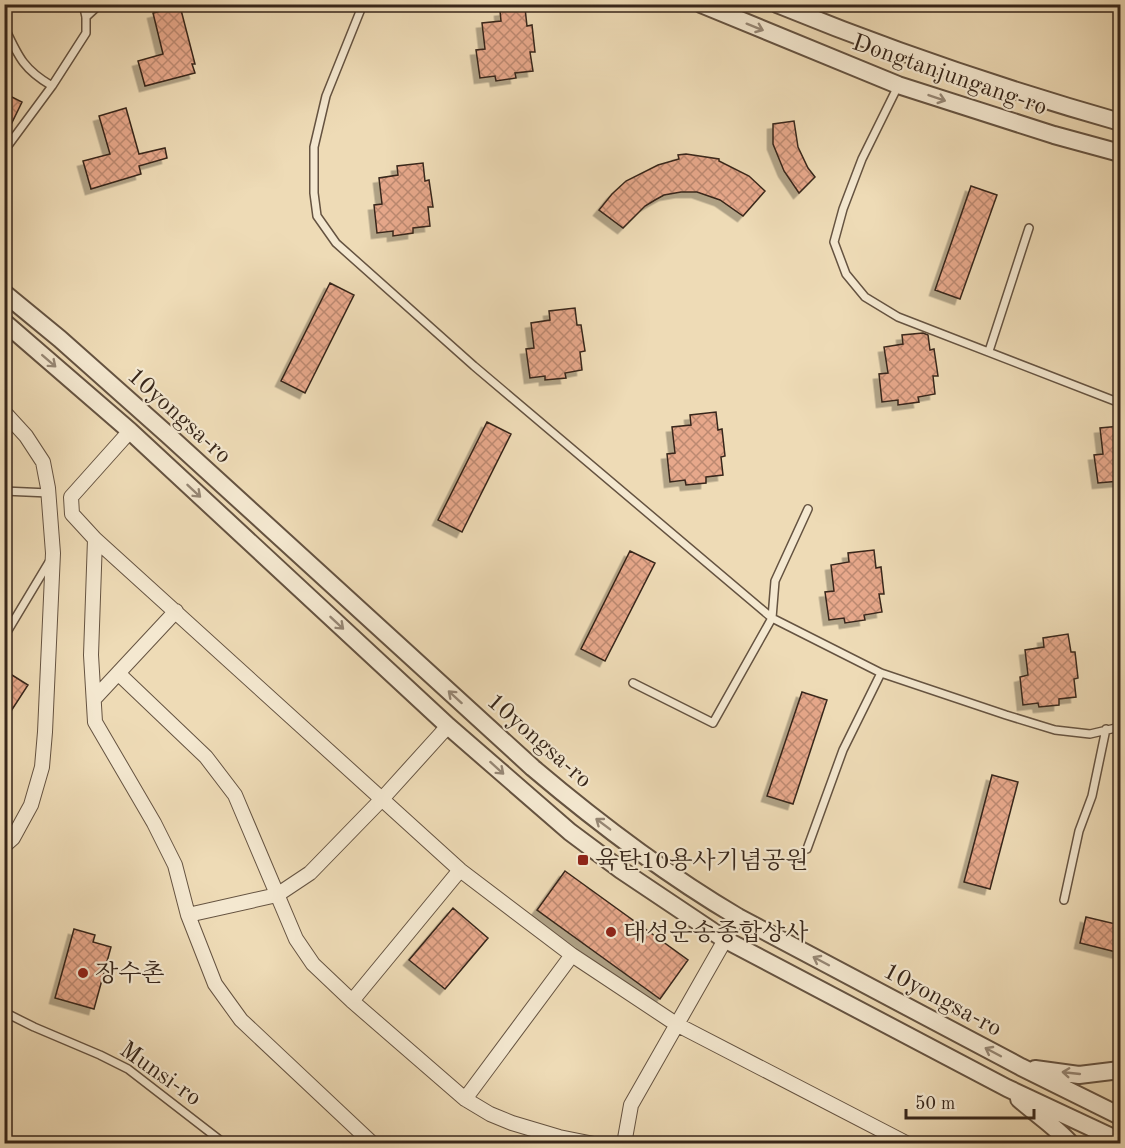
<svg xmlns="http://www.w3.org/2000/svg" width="1125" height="1148" viewBox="0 0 1125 1148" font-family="'Old Standard TT','Noto Serif KR',serif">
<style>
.building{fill:url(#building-cross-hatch);stroke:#37261a;stroke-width:1.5;filter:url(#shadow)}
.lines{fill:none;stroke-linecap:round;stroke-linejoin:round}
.service-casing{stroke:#655341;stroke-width:10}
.minor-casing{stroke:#655341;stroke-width:16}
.tertiary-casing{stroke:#655341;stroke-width:20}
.service{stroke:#f4e8d0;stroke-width:7}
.minor{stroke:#f4e8d0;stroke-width:14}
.tertiary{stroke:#f4e8d0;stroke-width:16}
.oneway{stroke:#968775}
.poi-dot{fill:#8f2418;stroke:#f4e8d0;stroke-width:2}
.labels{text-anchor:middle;stroke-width:4.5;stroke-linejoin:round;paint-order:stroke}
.street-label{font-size:24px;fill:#37261a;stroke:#f4e8d0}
.poi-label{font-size:24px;fill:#37261a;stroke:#f4e8d0;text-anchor:start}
</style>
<defs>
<pattern id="building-cross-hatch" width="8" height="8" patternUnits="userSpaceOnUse" patternTransform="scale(1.5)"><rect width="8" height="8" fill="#e7a88b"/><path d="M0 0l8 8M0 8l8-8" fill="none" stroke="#bc8971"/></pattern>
<filter id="shadow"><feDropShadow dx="-5.5" dy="5.5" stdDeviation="0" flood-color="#0004"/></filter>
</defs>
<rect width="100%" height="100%" fill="#eedbb6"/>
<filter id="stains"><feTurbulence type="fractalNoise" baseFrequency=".00333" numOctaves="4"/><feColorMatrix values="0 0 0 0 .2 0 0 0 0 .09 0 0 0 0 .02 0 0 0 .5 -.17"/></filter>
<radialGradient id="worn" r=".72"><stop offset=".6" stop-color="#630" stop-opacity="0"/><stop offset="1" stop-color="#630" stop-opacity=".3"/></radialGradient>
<path class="building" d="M 180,6 L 195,64 L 192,64 L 195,73 L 145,86 L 138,61 L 163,54 L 153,13 Z
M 525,8 L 527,26 L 532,25 L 535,52 L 530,52 L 533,71 L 515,73 L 516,78 L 496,81 L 495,76 L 480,78 L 476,50 L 485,49 L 482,23 L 501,21 L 500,11 Z
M 4,93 L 22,102 L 4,139 Z
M 126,108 L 139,154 L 165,148 L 167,158 L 139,166 L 141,174 L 91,189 L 83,161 L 110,154 L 99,116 Z
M 794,121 L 798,147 L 808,168 L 815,177 L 799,193 L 784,171 L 773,144 L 773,124 Z
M 686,154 L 719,159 L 719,161 L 749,176 L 765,191 L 743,216 L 720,200 L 697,192 L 681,192 L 664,195 L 655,200 L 645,206 L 623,228 L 599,210 L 612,194 L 626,181 L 658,165 L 679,159 L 678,155 Z
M 423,163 L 425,181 L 429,180 L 433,207 L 428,207 L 430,226 L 413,228 L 413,233 L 393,236 L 393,231 L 377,233 L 374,205 L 382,204 L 379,178 L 398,175 L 397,166 Z
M 971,186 L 997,195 L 960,299 L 935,290 Z
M 330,283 L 354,295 L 305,393 L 281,381 Z
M 575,308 L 577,325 L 581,325 L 585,351 L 580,352 L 582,370 L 565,373 L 566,378 L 545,380 L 545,376 L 530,378 L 526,349 L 534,348 L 531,323 L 550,320 L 549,311 Z
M 923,333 L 928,335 L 930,350 L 934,349 L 938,376 L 933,376 L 935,394 L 918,397 L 919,402 L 898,405 L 898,400 L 882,402 L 879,374 L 888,373 L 884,347 L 903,344 L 902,335 Z
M 716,412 L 718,430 L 722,429 L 725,456 L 721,457 L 723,475 L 706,477 L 706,483 L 686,485 L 685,480 L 670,482 L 667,454 L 675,453 L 672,427 L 691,425 L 690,415 Z
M 487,422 L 511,434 L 462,532 L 438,520 Z
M 1120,426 L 1120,481 L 1098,483 L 1094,455 L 1103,454 L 1100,428 Z
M 874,550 L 876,568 L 881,567 L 884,594 L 879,594 L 882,612 L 864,615 L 865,620 L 845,623 L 844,618 L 829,620 L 825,592 L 834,591 L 831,565 L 849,562 L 848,553 Z
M 630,551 L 655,563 L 605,661 L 581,649 Z
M 1068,634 L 1071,652 L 1075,652 L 1078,678 L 1074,679 L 1076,697 L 1059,699 L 1059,705 L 1039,707 L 1038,703 L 1023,705 L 1020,677 L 1028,675 L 1025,650 L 1044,647 L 1043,638 Z
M 4,670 L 28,685 L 4,722 Z
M 802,692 L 827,700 L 793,804 L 767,796 Z
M 992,775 L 1018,782 L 990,889 L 964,882 Z
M 565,871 L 688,960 L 660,999 L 537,910 Z
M 453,908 L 488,938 L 445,989 L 409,960 Z
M 1086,917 L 1120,925 L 1120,953 L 1080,943 Z
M 74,929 L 95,935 L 93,942 L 111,947 L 94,1009 L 55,998 Z"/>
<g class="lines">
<defs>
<path id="service" d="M 363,4 L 326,96 L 314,147 L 314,193 L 317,216 L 336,243 L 474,366 L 772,618 L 881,673 L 1006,715 L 1055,730 L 1090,734 L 1120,727
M 86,17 L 100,4
M 4,26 C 18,56 23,69 52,86
M 898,86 L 862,159 L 843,209 L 834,242 L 846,274 L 865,297 L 898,317 L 1120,403
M 4,151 L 52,86 L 86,33 L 86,17 L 83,4
M 989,351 L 1029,228
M 4,491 L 49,493
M 4,637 L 49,562
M 633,683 L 713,723 L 772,618 L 775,581 L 808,509
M 807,849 L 843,750 L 881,673
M 1064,900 L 1079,831 L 1092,796 L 1106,729
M 4,1012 L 34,1027 L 100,1055 L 128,1069 L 225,1144"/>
<path id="minor" d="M 4,412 L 26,436 L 43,462 L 48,488 L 53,553 L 45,732 L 42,767 L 31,805 L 13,838 L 4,846
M 130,431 L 71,497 L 72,514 L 95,539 L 460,870 L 572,955 L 676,1024 L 908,1144
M 95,539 L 91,655 L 95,722 L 154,823 L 175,865 L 188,915 L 215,984 L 241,1020 L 373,1144
M 119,674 L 206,757 L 235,795 L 296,939 L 313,964 L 352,1001 L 465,1099 L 490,1114 L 512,1123 L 559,1137 L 594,1144
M 94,699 L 176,611
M 188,915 L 277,895 L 310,873 L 382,799 L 448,726
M 352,1001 L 460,870
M 465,1099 L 572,955
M 624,1144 L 631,1105 L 738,917"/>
<path id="tertiary" d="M 701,4 L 898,85 L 1054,135 L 1120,153
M 777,4 C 889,50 1004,89 1120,122
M 4,293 L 60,339 L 168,435 L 533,768 C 598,823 665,874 738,917 L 1021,1067 L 1120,1116
M 4,322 L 130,431 L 448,726 L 570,832 L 621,870 L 724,939 L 1007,1088 L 1120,1141
M 1035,1069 L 1079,1075 L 1120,1070
M 1019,1099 C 1036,1114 1056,1127 1071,1144"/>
</defs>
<use href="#service" class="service-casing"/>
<use href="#minor" class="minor-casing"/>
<use href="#tertiary" class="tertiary-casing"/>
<use href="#service" class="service"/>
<use href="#minor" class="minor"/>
<use href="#tertiary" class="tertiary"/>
</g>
<defs><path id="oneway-shaft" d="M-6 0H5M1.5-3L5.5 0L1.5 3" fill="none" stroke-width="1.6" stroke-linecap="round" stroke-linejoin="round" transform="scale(1.5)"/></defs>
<g class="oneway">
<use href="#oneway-shaft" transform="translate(755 27) rotate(22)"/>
<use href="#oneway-shaft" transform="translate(937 98) rotate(19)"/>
<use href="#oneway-shaft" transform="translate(49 361) rotate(41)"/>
<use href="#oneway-shaft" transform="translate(194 491) rotate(43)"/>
<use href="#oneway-shaft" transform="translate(337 623) rotate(43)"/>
<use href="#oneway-shaft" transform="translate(455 697) rotate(-138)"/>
<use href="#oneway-shaft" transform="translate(497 768) rotate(42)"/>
<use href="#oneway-shaft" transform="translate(603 824) rotate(-143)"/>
<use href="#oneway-shaft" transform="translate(821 961) rotate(-152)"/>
<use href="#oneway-shaft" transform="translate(993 1052) rotate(-152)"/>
<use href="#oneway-shaft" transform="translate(1071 1073) rotate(-174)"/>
</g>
<g class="poi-dot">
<rect x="577" y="854" width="12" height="12" rx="3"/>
<circle cx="611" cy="932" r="6"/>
<circle cx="83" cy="973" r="6"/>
</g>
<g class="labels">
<g class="street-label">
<text transform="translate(950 74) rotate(19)" y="8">Dongtanjungang-ro</text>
<text transform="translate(180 415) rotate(42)" y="8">10yongsa-ro</text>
<text transform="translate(540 740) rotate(41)" y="8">10yongsa-ro</text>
<text transform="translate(943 999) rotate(28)" y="8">10yongsa-ro</text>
<text transform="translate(161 1073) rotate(35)" y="8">Munsi-ro</text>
</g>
<g class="poi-label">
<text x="595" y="868">육탄10용사기념공원</text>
<text x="623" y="940">태성운송종합상사</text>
<text x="95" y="981">장수촌</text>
</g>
</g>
<rect width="1125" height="1148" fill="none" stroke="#eedbb6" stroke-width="24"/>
<rect x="6" y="6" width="1113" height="1136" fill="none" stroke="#37261a" stroke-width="3"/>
<rect x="12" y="12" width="1101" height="1124" fill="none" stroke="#37261a" stroke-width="1.5"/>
<path d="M906 1109v9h128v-9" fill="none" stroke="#37261a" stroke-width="3"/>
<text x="915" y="1109" font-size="18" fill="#37261a" stroke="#f4e8d0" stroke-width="4.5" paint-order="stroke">50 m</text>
<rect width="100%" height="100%" filter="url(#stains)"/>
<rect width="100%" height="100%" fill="url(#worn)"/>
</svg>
